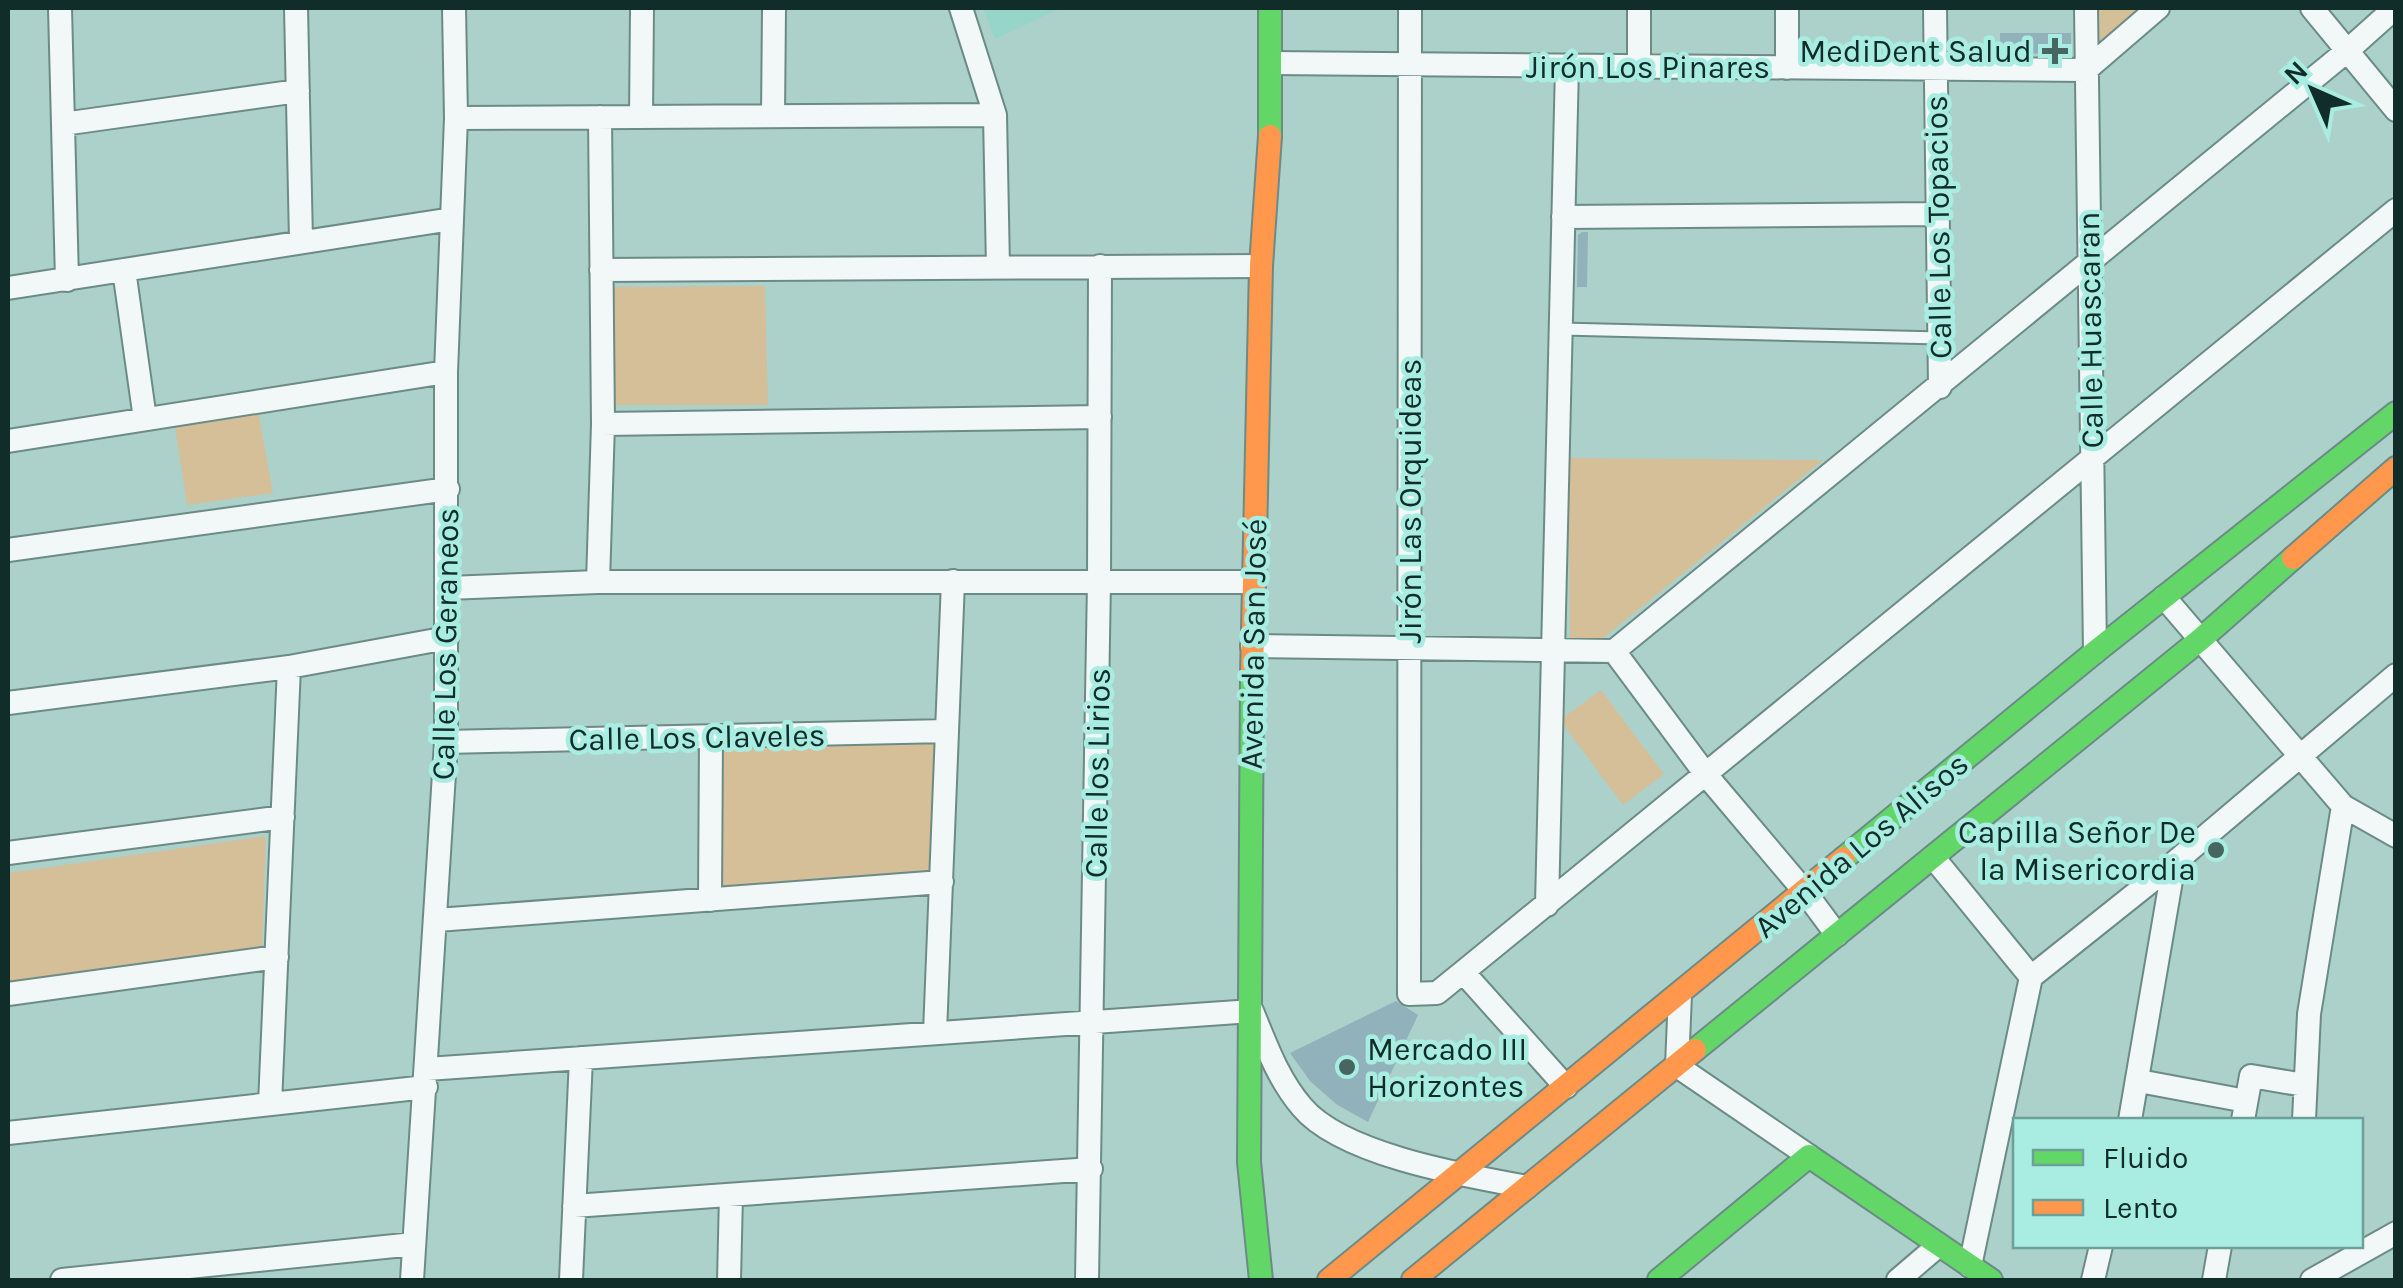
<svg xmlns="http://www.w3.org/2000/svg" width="2403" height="1288" viewBox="0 0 2403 1288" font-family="Karla,sans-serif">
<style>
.built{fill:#97d4ca}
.green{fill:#d4bf98}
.building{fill:#91b2bb}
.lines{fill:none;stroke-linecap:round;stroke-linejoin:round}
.lane-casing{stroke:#6c8b86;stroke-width:15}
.street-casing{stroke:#6c8b86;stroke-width:26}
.fast-casing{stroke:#6c8b86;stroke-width:26}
.slow-casing{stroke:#6c8b86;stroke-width:26}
.lane{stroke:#f2f8f7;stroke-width:11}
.street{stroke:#f2f8f7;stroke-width:22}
.fast{stroke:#63d668;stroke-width:22}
.slow{stroke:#ff974d;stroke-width:22}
.poi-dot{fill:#476661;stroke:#a9ede2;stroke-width:4}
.labels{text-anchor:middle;stroke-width:9;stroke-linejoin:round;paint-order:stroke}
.poi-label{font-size:32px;fill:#112d29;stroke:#a9ede2;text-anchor:end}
.street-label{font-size:32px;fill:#112d29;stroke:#a9ede2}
</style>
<rect width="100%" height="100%" fill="#abd1ca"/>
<path class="built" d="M 983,8 L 1061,8 L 995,39 Z"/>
<path class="green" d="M 2099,8 L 2151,8 L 2100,51 Z
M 765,286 L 768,405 L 614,405 L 612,287 Z
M 258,411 L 273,493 L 187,505 L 175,427 Z
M 1568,458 L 1823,460 L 1602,639 L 1570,638 Z
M 1601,690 L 1664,774 L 1623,805 L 1560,720 Z
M 938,739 L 933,874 L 705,887 L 703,744 Z
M 266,836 L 262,953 L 8,981 L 8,873 Z"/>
<path class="building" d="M 2000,33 L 2071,33 L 2071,53 L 2000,54 Z
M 1582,232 L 1588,232 L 1587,287 L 1577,287 L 1578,235 Z
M 1396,1001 L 1418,1015 L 1368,1122 L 1336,1104 L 1310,1081 L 1290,1053 Z"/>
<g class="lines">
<defs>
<path id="lane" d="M 1561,329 L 1941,338"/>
<path id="street" d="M 60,8 L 67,280
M 296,8 L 301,241
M 961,8 L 995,115 L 998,267
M 1410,8 L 1409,994 L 1437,993 L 1463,972 L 2396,210
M 1639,8 L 1639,67
M 1787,8 L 1787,68
M 1935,8 L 1940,387
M 2086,8 L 2095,652
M 2312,8 L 2396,110
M 1270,63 L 2086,70 L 2158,8
M 773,116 L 774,8
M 641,117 L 642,8
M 456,118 L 995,115
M 63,124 L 298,91
M 1563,217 L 1938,214
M 124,270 L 145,419
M 601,270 L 1261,266
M 8,288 L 452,219
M 603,424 L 1100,417
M 8,441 L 446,372
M 8,550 L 448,489
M 598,582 L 603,424 L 600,117
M 448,588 L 598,582 L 1253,582
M 2164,597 L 2343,806 L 2396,836
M 1252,646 L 1614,651 L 2347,51 L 2395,8
M 1614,651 L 1707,776 L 1805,892 L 1837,935
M 8,703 L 289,667 L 447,638
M 446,742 L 947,731
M 8,853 L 283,817
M 1933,857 L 2031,977
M 710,900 L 711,736
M 1547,905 L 1567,66
M 437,920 L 942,882
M 1463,972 L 1566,1087
M 8,994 L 277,957
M 1680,994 L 1677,1066 L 1809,1156
M 935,1033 L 953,581
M 427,1069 L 1252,1011 C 1266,1045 1278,1079 1302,1107 C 1342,1155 1467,1176 1527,1187
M 2139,1081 L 2246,1101
M 270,1104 L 289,667
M 2130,1120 L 2174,863
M 2243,1120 L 2251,1076 L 2304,1085
M 2304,1120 L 2309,1014 L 2343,806
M 8,1133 L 426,1087
M 574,1206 L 1091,1169
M 1970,1266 L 2031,977 L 2174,863 L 2396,675
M 62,1280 L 414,1244
M 412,1280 L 446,742 L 446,372 L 456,118 L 454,8
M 571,1280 L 581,1058
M 729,1280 L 731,1195
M 1087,1280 L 1099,581 L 1100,266
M 1898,1280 L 1939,1245
M 2093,1280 L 2101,1246
M 2214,1280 L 2220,1246
M 2312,1280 L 2396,1233"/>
<path id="fast" d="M 1270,136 L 1270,8
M 1252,675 L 1249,1162 L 1261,1280
M 1844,858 L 2095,652 L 2396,413
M 1695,1050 L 2201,639 L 2293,558
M 1659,1280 L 1809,1156 L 1991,1280"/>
<path id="slow" d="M 2293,558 L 2396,468
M 1252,675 L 1261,266 L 1270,136
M 1329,1280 L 1844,858
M 1413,1280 L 1695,1050"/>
</defs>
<use href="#lane" class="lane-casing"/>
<use href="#street" class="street-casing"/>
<use href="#fast" class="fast-casing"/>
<use href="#slow" class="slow-casing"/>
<use href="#lane" class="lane"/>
<use href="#street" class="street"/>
<use href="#fast" class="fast"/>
<use href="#slow" class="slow"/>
</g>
<g class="poi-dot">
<path d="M2050 36h10v10h10v10h-10v10h-10v-10h-10v-10h10z"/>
<circle cx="2216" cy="850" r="10"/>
<circle cx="1347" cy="1067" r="10"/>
</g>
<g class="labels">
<g class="poi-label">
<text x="2032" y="62">MediDent Salud</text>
<text x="2196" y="843">Capilla Señor De<tspan x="2196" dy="37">la Misericordia</tspan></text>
<text x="1367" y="1060" text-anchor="start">Mercado III<tspan x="1367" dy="37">Horizontes</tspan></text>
</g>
<g class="street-label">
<text x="1648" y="78">Jirón Los Pinares</text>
<text transform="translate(1938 227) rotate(-91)" y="11">Calle Los Topacios</text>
<text transform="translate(2090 330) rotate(-91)" y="11">Calle Huascaran</text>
<text transform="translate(1410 501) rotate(-90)" y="11">Jirón Las Orquideas</text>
<text transform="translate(445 644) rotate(-89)" y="11">Calle Los Geraneos</text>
<text transform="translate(1253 644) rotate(-89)" y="11">Avenida San José</text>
<text transform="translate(697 737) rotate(-1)" y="11">Calle Los Claveles</text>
<text transform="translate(1097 773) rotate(-89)" y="11">Calle los Lirios</text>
<text transform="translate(1861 845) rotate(-40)" y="11">Avenida Los Alisos</text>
</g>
</g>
<rect width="2403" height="1288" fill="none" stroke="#112d29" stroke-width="20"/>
<rect x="2013" y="1118" width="350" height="130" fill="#a9ede2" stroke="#6ca098" stroke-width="2.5"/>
<rect x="2033" y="1150" width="50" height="15" fill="#63d668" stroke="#6ca098" stroke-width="2.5"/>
<text x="2103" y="1168" font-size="30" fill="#112d29">Fluido</text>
<rect x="2033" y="1200" width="50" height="15" fill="#ff974d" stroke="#6ca098" stroke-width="2.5"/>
<text x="2103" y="1218" font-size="30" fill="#112d29">Lento</text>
<g transform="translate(2313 90) rotate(315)" stroke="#a9ede2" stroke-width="8" paint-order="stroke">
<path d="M0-8L18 38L0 25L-18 38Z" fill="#112d29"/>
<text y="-15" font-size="28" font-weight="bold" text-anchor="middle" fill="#112d29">N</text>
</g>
</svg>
